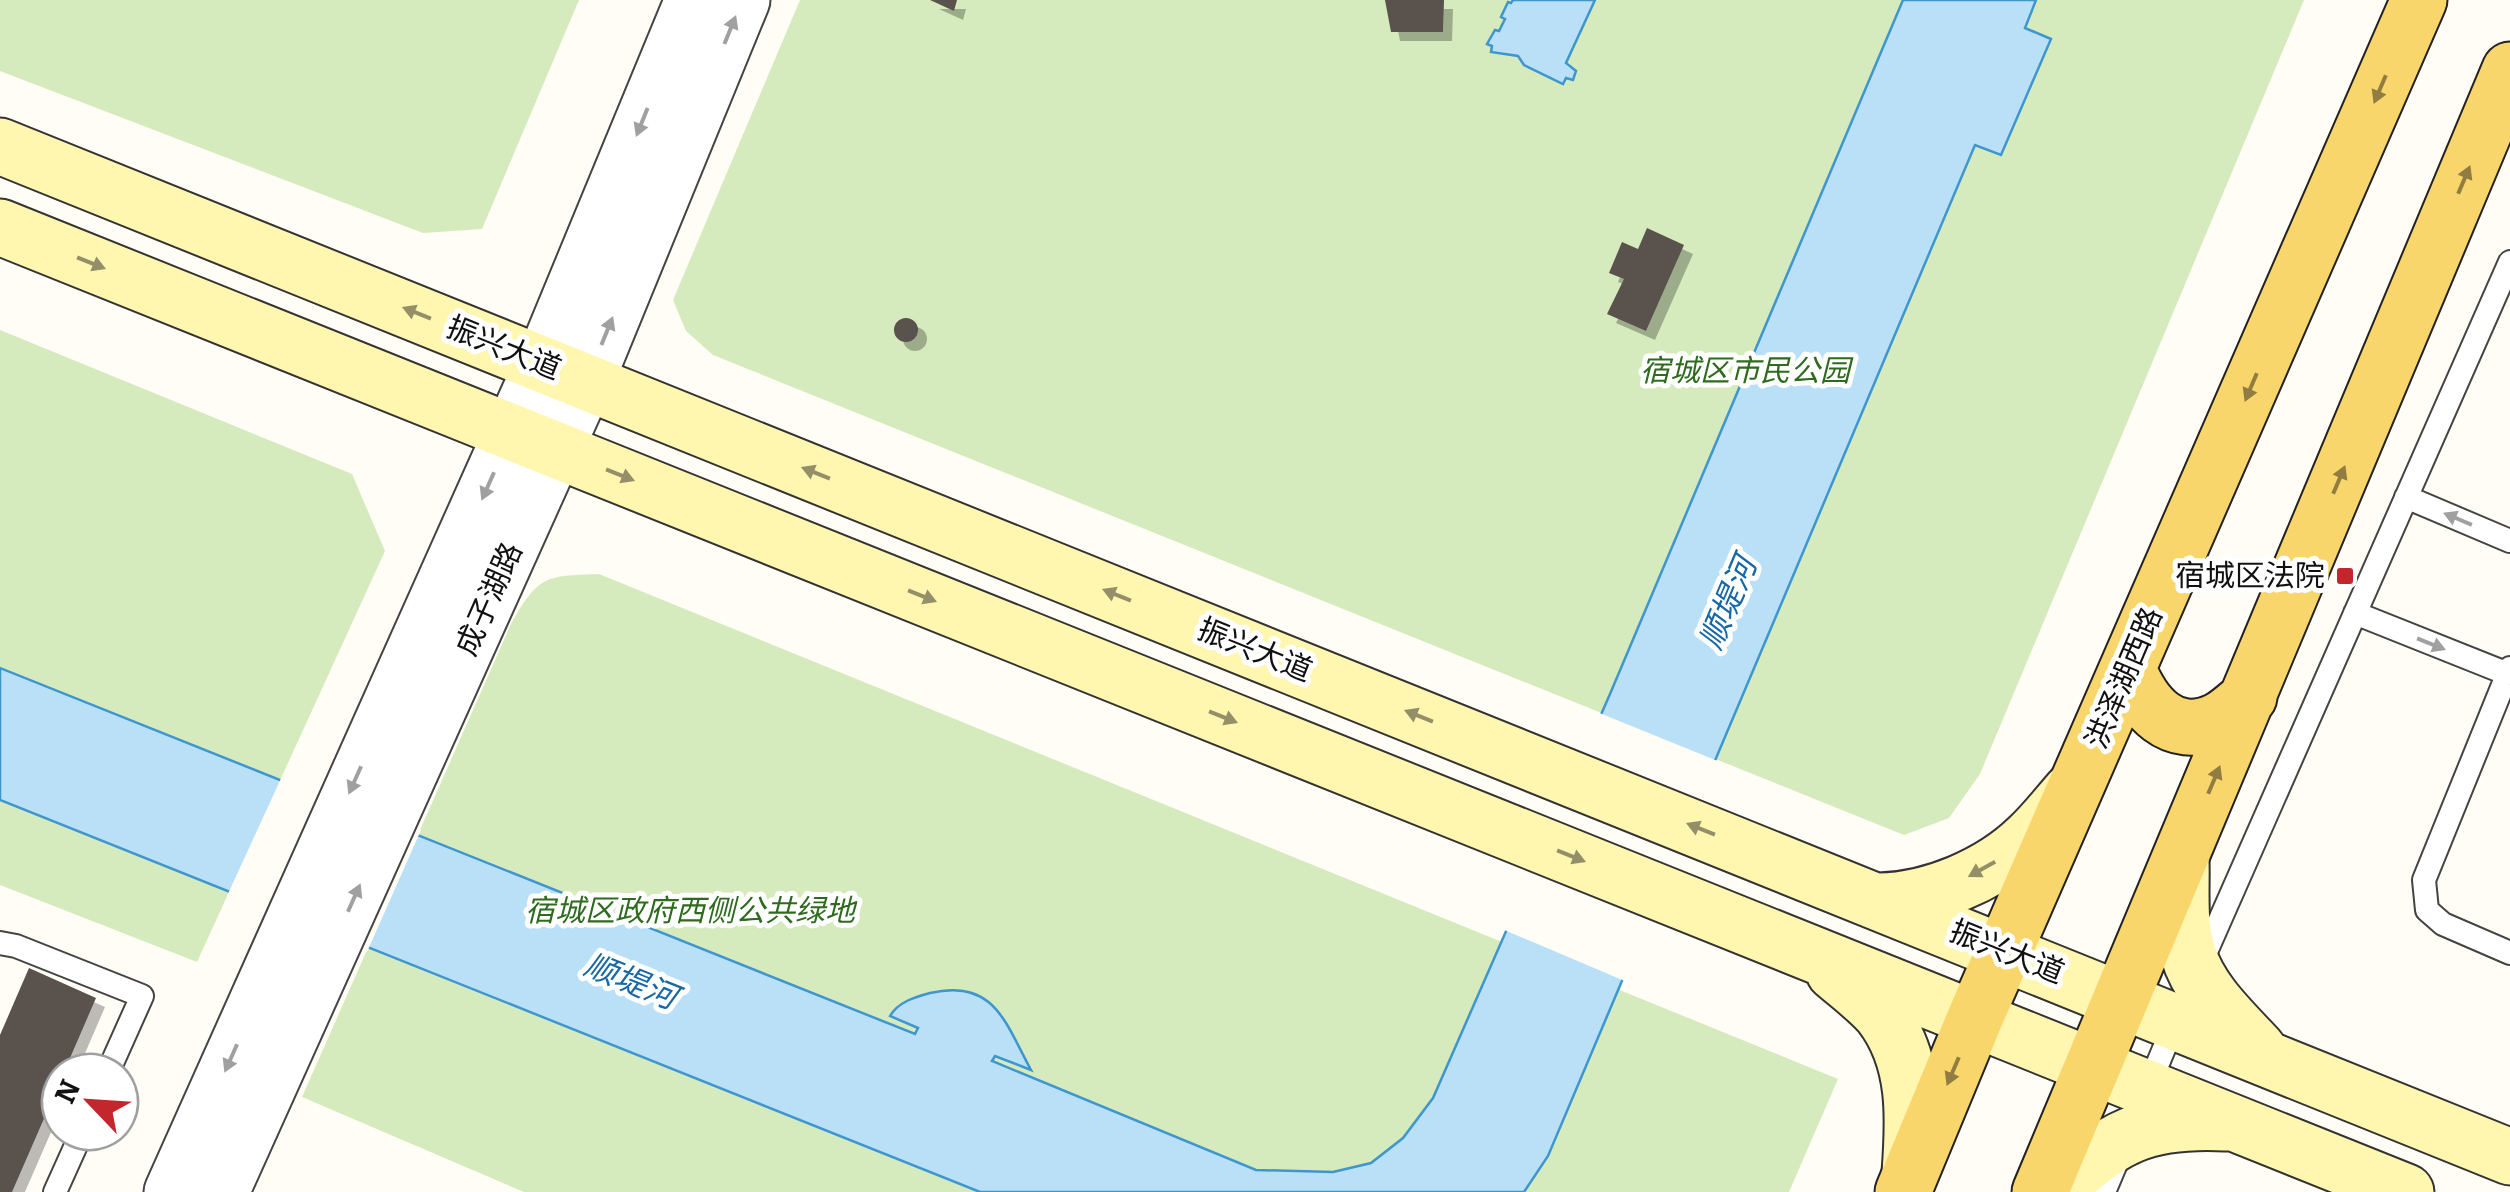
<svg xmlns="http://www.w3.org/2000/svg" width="2510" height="1192" viewBox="0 0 2510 1192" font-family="Bitter,'Noto Sans SC',serif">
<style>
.green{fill:#d5ebbd}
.water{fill:#b9e0f7;stroke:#3f96cf;stroke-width:2.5}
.pier{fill:#fffdf5}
.building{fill:#5a524d;filter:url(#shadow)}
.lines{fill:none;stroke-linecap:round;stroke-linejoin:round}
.service-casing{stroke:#444;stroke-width:26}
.tertiary-casing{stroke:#444;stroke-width:59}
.secondary-casing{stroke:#333;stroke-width:59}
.primary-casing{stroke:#222;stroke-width:59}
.service{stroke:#fff;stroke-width:22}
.tertiary{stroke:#fff;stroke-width:55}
.secondary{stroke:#fff6b0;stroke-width:55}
.primary{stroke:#f9d66b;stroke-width:55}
.oneway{fill:#a0a0a0}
.oneway2{fill:#917d42}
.oneway3{fill:#948f68}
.poi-dot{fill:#c4262e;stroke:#fff;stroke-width:4}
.labels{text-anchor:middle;stroke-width:10;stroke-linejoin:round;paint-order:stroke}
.street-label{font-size:30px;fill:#111;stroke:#fff}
.park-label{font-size:30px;font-style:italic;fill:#2f6b1f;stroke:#fff}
.poi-label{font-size:30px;fill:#111;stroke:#fff;text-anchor:end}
.water-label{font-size:32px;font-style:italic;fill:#1768a6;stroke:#fff}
</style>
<defs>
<filter id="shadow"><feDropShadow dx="9" dy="9" stdDeviation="0" flood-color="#0004"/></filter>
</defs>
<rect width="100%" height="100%" fill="#fffdf5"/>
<path class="green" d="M 0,0 L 579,0 L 482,229 L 423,233 L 0,71 Z
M 800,0 L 2304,0 L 1980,774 L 1949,818 L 1904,835 L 713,355 L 686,331 L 673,300 Z
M 0,330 L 352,474 L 385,551 L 197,962 L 0,885 Z
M 599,574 L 1838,1079 L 1789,1192 L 524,1192 L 302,1097 L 511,624 C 539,575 545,576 599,574 Z"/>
<path class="water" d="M 1513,0 L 1595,0 L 1566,63 L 1576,71 L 1573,80 L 1566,78 L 1563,84 L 1524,65 L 1518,56 L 1491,52 L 1492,46 L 1487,44 L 1495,30 L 1499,31 L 1505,19 L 1501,17 L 1508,2 L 1511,3 Z
M 1903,0 L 2036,0 L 2025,28 L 2051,39 L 2001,155 L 1975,145 L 1548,1156 L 1524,1192 L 980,1192 L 0,800 L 0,668 L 915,1034 L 918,1028 L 890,1016 C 898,1002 915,997 930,993 C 994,978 1005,1022 1031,1070 L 995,1056 L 992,1061 L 1256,1170 L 1333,1172 L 1371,1163 L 1403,1138 L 1433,1098 L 1610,694 Z"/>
<path class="pier" d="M 1597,712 L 1720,762 L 1627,982 L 1502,929 Z
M 283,774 L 421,830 L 367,952 L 227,896 Z"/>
<path class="building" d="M 930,0 L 957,0 L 954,11 Z
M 1385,0 L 1444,0 L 1443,32 L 1391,32 Z
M 1647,228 L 1684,245 L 1646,331 L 1607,314 L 1624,279 L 1609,273 L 1622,242 L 1638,249 Z
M894 330a12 12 0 1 1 24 0a12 12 0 1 1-24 0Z
M 29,968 L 96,998 L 64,1072 L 60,1072 L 60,1082 L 12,1192 L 0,1192 L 0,1035 Z"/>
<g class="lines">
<defs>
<path id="service" d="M 2406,497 L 2510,541
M 2355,613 L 2508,674
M 2510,668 L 2424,880 L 2427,910 L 2443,924 L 2510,953
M 0,943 L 16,946 L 142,996 L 108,1072
M 2201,963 L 2510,262
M 2148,1087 L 2176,1020
M 55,1192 L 82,1132
M 2104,1192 L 2120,1154"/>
<path id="tertiary" d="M 172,1192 L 543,363 L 693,0
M 221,1192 L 586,381 L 742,0"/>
<path id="secondary" d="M 0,146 L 2510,1157
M 0,227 L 2406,1192
M 2181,858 C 2182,889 2178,924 2188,953 C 2199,991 2232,1021 2258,1049
M 1879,901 C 1931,900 1991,875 2029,838 C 2044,824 2057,807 2071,791
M 1834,972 C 1849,985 1868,999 1881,1014 C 1917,1060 1914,1119 1910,1173
M 2056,1192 C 2110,1136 2147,1119 2226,1123"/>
<path id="primary" d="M 2128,669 C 2143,706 2171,742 2217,721 C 2228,716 2239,705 2249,697
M 1903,1192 L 1975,1018 L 2419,0
M 2040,1192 L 2510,70"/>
</defs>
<use href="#service" class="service-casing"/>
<use href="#tertiary" class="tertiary-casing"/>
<use href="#secondary" class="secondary-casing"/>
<use href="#primary" class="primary-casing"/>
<use href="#service" class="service"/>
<use href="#tertiary" class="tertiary"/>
<use href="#secondary" class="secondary"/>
<use href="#primary" class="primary"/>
</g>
<defs><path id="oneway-solid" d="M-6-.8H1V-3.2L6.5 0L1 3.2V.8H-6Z" transform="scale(2.5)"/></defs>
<g class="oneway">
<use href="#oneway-solid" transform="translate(730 30) rotate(-68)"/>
<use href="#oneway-solid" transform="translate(642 122) rotate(112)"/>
<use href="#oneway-solid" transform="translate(607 331) rotate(-68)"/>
<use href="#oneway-solid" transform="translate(488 486) rotate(114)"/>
<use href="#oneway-solid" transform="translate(2458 519) rotate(-157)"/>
<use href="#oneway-solid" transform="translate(2431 644) rotate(22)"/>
<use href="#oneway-solid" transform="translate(355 780) rotate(114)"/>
<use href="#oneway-solid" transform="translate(354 898) rotate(-66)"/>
<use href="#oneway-solid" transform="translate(231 1058) rotate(114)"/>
</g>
<g class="oneway2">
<use href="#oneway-solid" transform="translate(2380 89) rotate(113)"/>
<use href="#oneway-solid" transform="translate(2464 180) rotate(-67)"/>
<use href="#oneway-solid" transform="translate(2251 387) rotate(113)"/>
<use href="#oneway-solid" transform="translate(2339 480) rotate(-67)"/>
<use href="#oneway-solid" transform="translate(2214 780) rotate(-67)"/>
<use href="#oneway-solid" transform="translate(1953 1071) rotate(113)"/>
</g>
<g class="oneway3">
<use href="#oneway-solid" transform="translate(91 263) rotate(22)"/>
<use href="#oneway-solid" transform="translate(417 313) rotate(-158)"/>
<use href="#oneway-solid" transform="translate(816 473) rotate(-158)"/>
<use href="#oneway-solid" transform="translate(620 475) rotate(22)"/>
<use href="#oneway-solid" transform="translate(1117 595) rotate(-158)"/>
<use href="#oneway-solid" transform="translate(922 596) rotate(22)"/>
<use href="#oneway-solid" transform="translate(1419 716) rotate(-158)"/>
<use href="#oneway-solid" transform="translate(1223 717) rotate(22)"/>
<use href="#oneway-solid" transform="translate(1701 829) rotate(-158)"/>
<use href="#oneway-solid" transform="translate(1571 856) rotate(22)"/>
<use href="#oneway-solid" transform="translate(1982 869) rotate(151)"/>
</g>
<rect class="poi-dot" x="2335" y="566" width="20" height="20" rx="5"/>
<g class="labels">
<g class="street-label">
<text transform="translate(504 348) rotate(22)" y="10">振兴大道</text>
<text transform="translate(489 599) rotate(-66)" y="10">成子湖路</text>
<text transform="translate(1255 650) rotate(22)" y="10">振兴大道</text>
<text transform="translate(2124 678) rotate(-67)" y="10">洪泽湖西路</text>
<text transform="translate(2007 952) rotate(22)" y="10">振兴大道</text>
</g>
<g class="park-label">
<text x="1745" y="381">宿城区市民公园</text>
<text x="690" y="921">宿城区政府西侧公共绿地</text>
</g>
<g class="poi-label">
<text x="2325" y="586">宿城区法院</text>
</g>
<g class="water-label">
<text transform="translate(1728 603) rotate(-67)" y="11">顺堤河</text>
<text transform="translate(631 981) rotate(22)" y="11">顺堤河</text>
</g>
</g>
<g transform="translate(90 1102) rotate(295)"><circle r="48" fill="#ffffff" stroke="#a0a0a0" stroke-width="2.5"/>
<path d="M0-8L18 38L0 25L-18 38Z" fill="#c4262e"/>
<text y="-15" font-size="28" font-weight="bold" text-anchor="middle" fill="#111111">N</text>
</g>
</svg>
